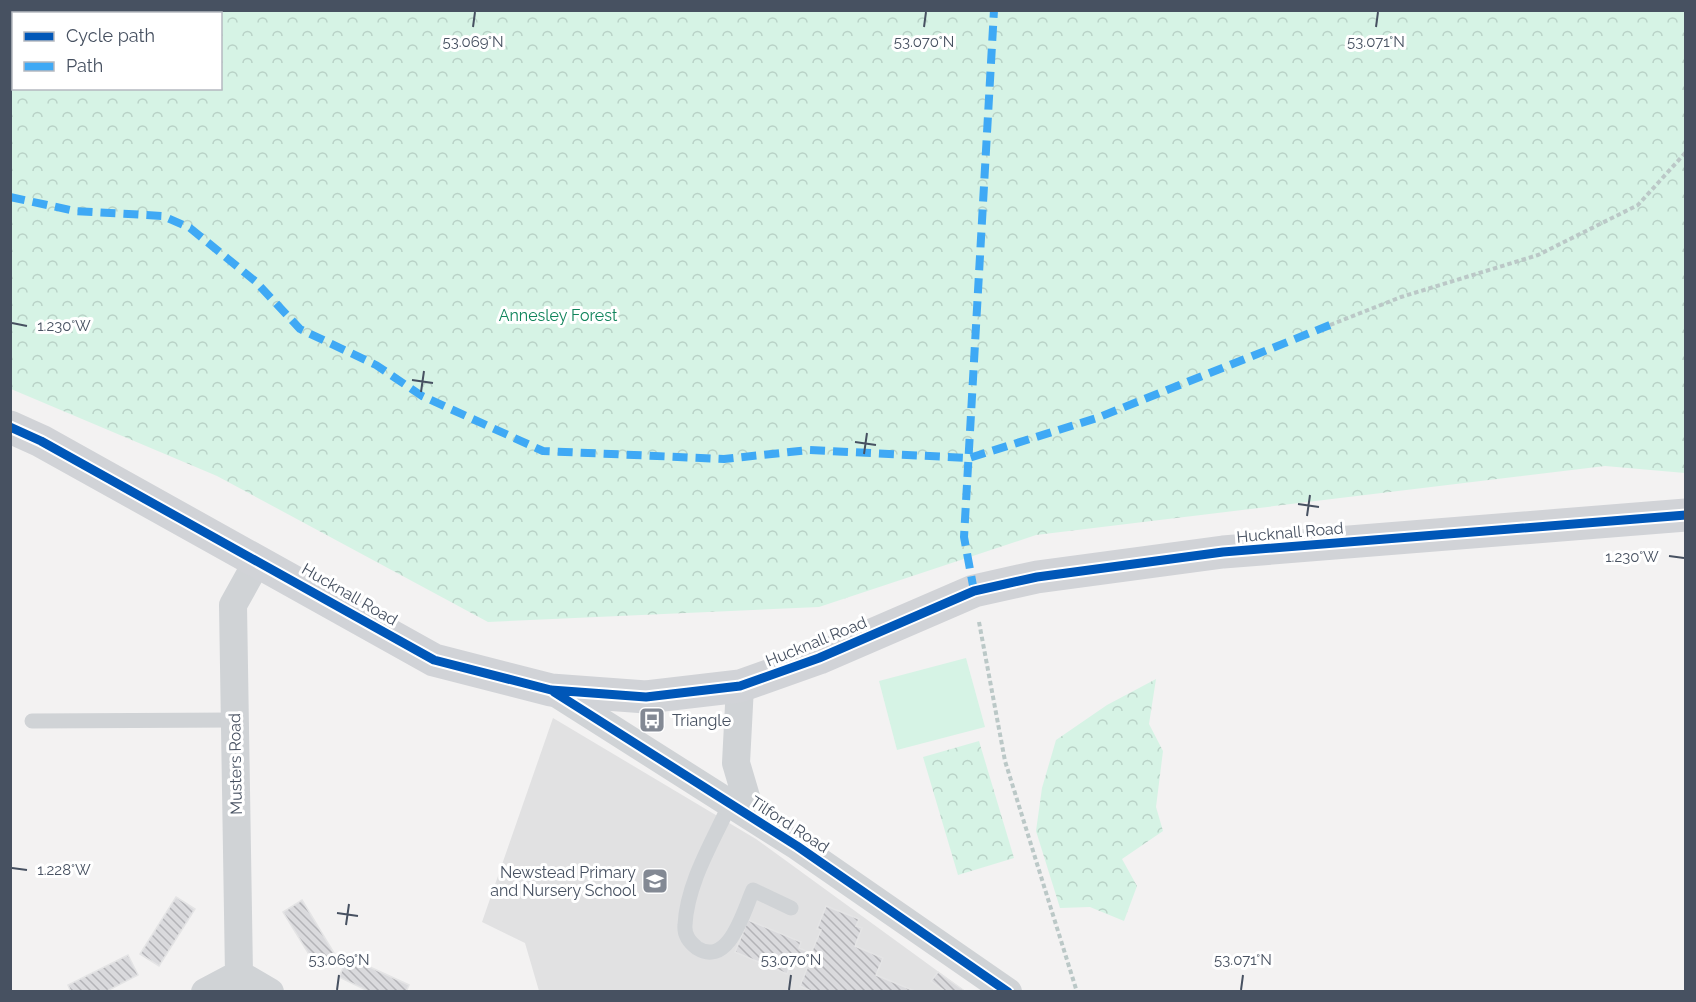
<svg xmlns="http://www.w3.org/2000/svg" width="1696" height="1002" viewBox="0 0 1696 1002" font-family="Raleway,sans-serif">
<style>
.education{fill:#e1e1e2}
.forest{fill:url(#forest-crowns);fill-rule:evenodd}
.garden{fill:#d6f3e5}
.building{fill:url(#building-back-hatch);stroke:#e4e4e5;stroke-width:1.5}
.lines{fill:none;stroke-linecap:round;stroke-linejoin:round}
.path{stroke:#bbc8c7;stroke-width:4;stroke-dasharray:4.5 3;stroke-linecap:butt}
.lane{stroke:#d0d3d6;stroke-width:15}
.street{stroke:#d0d3d6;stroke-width:28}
.secondary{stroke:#d1d3d7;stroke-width:33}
.quiet{stroke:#3fa9f5;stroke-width:8;stroke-dasharray:15 8;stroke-linecap:butt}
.cycleway-casing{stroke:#fff;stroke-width:13}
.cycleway{stroke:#0057b8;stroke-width:9}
.ticks{fill:none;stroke:#475161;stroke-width:2}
.labels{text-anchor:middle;stroke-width:6;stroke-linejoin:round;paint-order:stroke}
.park-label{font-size:16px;fill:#10845b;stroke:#fff}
.street-label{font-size:16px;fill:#475161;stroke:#fff}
.poi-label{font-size:16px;fill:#475161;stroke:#fff;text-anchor:start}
.ticks-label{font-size:15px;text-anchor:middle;fill:#475161;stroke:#fff;stroke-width:6;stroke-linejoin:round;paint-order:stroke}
</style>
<defs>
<pattern id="forest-crowns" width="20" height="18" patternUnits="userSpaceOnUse" patternTransform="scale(1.5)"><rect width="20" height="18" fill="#d6f3e5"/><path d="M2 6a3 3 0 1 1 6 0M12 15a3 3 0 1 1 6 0" fill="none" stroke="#b9d2c7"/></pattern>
<pattern id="building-back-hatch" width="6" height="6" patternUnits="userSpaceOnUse" patternTransform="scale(1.5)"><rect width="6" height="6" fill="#dadadd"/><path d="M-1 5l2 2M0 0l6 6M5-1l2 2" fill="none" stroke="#b3b3b7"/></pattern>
</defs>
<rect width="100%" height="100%" fill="#f3f2f2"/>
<path class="education" d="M 553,718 L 756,839 L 965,991 L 539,991 L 525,943 L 482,922 Z"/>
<path class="forest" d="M 10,11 L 1685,11 L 1685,473 L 1605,466 L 1036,535 L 819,607 L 488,622 L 217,476 L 11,389 ZM 14,14 L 220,14 L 220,88 L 14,88 Z
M 1156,679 L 1149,724 L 1163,751 L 1156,807 L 1163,831 L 1122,859 L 1137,886 L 1124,921 L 1090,907 L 1060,908 L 1036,831 L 1042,788 L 1056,740 L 1107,705 Z
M 979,741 L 1014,858 L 958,875 L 923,757 Z"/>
<path class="garden" d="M 966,658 L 985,727 L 897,750 L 879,681 Z"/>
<path class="building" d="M 176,897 L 195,909 L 159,966 L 140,954 Z
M 302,900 L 337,958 L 318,969 L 283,912 Z
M 826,906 L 859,919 L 856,926 L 862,928 L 855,946 L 883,958 L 876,975 L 917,992 L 813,992 L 800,986 L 808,966 L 792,959 L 787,974 L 735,952 L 748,920 L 801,942 L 799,948 L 811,953 L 821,930 L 817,929 Z
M 128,955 L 138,975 L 105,992 L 71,992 L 68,985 Z
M 348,957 L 409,985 L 406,992 L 370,992 L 339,977 Z
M 938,972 L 963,990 L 962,992 L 946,992 L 931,981 Z"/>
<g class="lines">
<path class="path" d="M 1330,325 L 1401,297 L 1538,255 L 1638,205 L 1686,152
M 979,622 L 1005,761 L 1077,992"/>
<path class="lane" d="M 32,721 L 234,720
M 730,804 C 713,841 687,883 685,925 C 684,934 689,942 697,948 C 729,968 744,910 753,890 L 791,908"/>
<path class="street" d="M 740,686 L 736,763 L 752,817
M 551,690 L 797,846 L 1008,992
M 239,974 L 233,605 L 258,560
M 239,974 L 270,992
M 205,992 L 239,974"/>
<path class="secondary" d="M 10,427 L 41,441 L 434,660 L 551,690 L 646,697 L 740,686 L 819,658 L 974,591 L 1037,577 L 1223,552 L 1686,515"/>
<path class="quiet" d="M 10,197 L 75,211 L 163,216 L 190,228 L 255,281 L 300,329 L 376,365 L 422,396 L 543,451 L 724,459 L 809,450 L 969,458 L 1097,418 L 1330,325
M 974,591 L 964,537 L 994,10"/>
<defs>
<path id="cycleway" d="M 10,427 L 41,441 L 434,660 L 551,690 L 646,697 L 740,686 L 819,658 L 974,591 L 1037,577 L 1223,552 L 1686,515
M 554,692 L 797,846 L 1008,992"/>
</defs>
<use href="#cycleway" class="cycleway-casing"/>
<use href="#cycleway" class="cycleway"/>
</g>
<path class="ticks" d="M 473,27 L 475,12M 924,27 L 926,12M 1376,27 L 1378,12M 12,323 L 27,326M 412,380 L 433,383M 421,392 L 424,371M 855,442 L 876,445M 864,454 L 867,433M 1298,504 L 1319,507M 1307,516 L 1310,495M 1669,556 L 1684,558M 12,868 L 27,870M 337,913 L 358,916M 346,925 L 349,904M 337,990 L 339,975M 789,990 L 791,975M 1241,990 L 1243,975"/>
<defs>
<symbol id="bus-square" viewBox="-11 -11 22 22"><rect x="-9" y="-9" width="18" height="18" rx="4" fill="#838994" stroke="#fff"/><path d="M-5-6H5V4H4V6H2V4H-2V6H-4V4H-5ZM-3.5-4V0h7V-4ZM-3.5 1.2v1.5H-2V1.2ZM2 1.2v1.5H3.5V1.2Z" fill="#fff"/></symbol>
<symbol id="school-square" viewBox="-11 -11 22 22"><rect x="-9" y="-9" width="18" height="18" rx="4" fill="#838994" stroke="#fff"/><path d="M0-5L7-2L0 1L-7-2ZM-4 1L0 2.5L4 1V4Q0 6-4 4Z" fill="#fff"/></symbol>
</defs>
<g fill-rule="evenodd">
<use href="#bus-square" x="637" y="705" width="30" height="30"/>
<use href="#school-square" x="640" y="866" width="30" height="30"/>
</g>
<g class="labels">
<g class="park-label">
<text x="558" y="321">Annesley Forest</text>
</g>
<g class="street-label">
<text transform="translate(1290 532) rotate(-5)" y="6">Hucknall Road</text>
<text transform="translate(350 594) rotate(30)" y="6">Hucknall Road</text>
<text transform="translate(816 641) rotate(-22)" y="6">Hucknall Road</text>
<text transform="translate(235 764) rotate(-91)" y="6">Musters Road</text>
<text transform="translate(790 824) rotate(33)" y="6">Tilford Road</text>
</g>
<g class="poi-label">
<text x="672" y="726">Triangle</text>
<text x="636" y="878" text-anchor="end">Newstead Primary<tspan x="636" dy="18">and Nursery School</tspan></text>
</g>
</g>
<g class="ticks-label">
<text x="473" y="47">53.069°N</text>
<text x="924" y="47">53.070°N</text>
<text x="1376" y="47">53.071°N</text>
<text x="64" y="331">1.230°W</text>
<text x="1632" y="562">1.230°W</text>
<text x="64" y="875">1.228°W</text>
<text x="339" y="965">53.069°N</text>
<text x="791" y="965">53.070°N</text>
<text x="1243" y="965">53.071°N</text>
</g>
<rect width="1696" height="1002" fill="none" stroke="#475161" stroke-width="24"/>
<rect x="12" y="12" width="210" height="78" fill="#ffffff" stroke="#b5b9c0" stroke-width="1.5"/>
<rect x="24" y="32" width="30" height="9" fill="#0057b8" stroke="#b5b9c0" stroke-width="1.5"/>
<text x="66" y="42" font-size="18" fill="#475161">Cycle path</text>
<rect x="24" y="62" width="30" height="9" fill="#3fa9f5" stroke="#b5b9c0" stroke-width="1.5"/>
<text x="66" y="72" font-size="18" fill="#475161">Path</text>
</svg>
